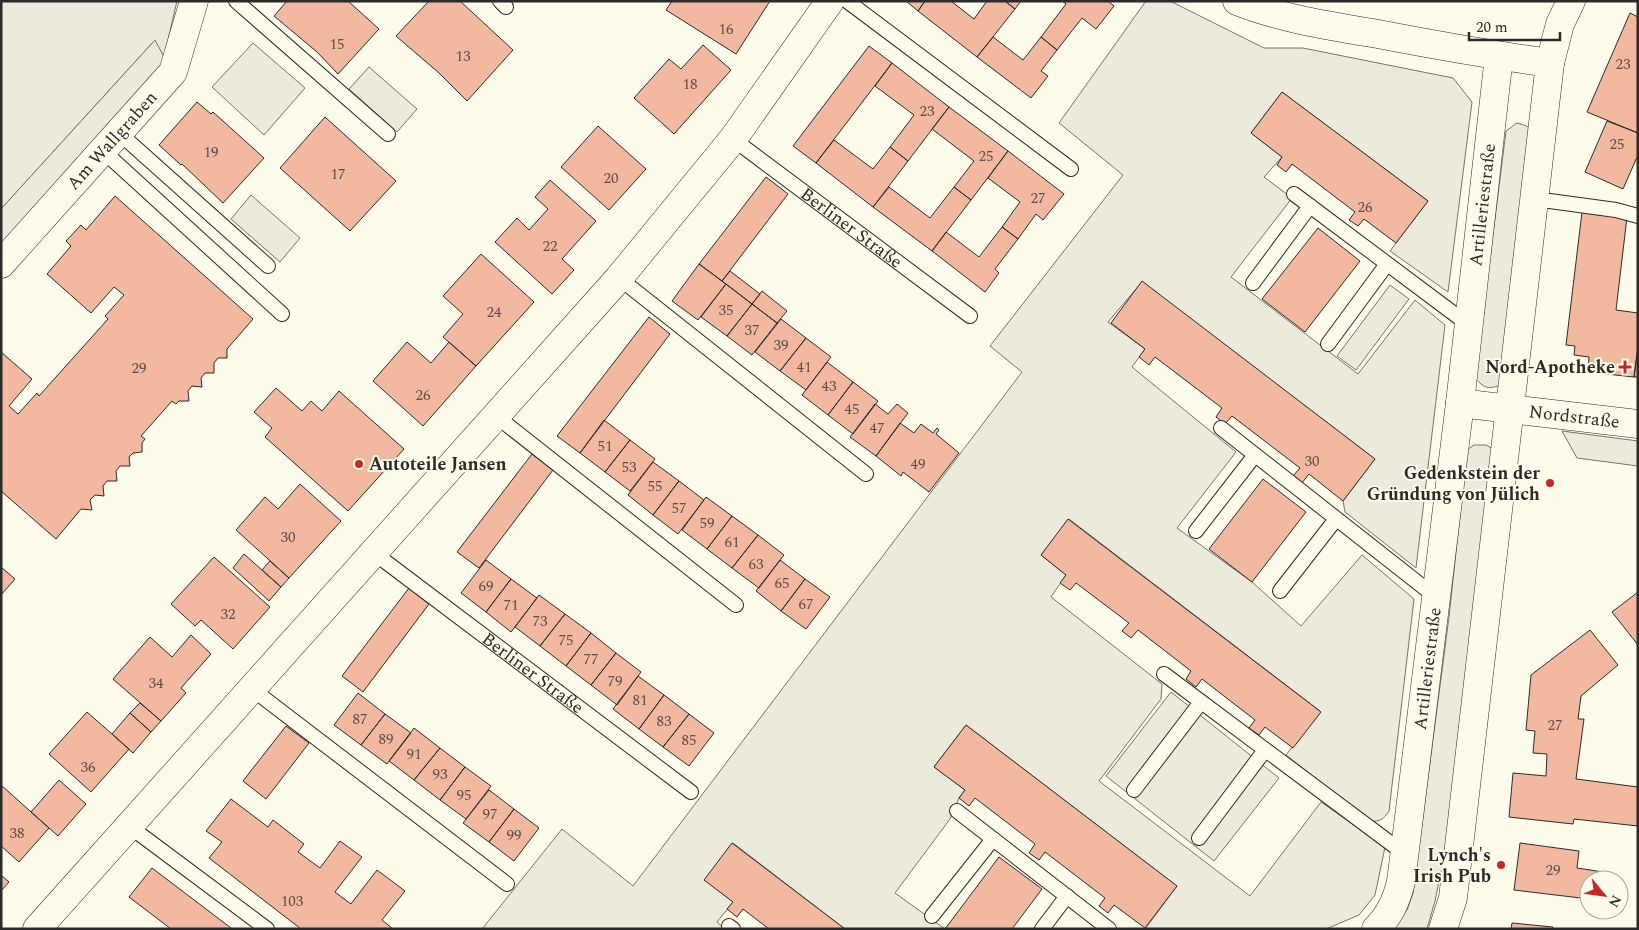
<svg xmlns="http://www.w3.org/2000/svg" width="1639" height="930" viewBox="0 0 1639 930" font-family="Spectral,serif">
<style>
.green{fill:#ecebdb;stroke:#74746e}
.parking{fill:#eceadb;stroke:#74746e}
.building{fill:#f2b8a0;stroke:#2b2b2b}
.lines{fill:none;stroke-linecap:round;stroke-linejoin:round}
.lane-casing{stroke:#2b2b2b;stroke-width:16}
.street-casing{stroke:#2b2b2b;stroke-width:29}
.lane{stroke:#fdfbea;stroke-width:14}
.street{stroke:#fdfbea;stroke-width:28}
.poi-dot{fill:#c62828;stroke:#fdfbea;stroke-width:2}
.labels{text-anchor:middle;stroke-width:4;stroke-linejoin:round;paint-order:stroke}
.number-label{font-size:15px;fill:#5d4e48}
.street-label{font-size:18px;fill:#2b2b2b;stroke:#fdfbea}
.poi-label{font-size:18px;font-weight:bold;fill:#2b2b2b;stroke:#fdfbea;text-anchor:end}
</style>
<rect width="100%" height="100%" fill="#fdfbea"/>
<path class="green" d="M 1,1 L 177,1 L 164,57 L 154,41 L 1,209 Z
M 1146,1 L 1170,1 L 1264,48 L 1303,48 L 1453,78 L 1472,102 L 1448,292 L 1390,251 L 1428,201 L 1282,92 L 1251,133 L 1282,157 L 1264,177 L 1292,198 L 1231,277 L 1358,374 L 1415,300 L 1445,325 L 1416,568 L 1345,512 L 1343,501 L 1375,459 L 1142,282 L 1108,322 L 1145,349 L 1132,367 L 1236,452 L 1177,528 L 1252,582 L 1301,626 L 1362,555 L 1414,599 L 1389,811 C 1384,819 1380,822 1370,821 L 1286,755 L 1320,711 L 1069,519 L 1041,555 L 1066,575 L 1051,597 L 1162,684 L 1161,699 L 1099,781 L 1250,896 L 1321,802 L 1385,847 L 1375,895 L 1359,915 L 1326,929 L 1145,929 L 1177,886 L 966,725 L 934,767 L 965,790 L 959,798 L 950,819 L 895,893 L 945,929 L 845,929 L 733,843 L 705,880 L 733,902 L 717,922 L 725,929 L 482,929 L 562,829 L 633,886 L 1022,372 L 990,346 L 1123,175 L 1059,123 Z
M 1517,123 L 1527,126 L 1533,133 L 1500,385 C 1488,390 1484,388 1475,378 L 1506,131 Z
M 1474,445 L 1486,445 L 1495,450 L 1448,837 L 1435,901 L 1427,929 L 1393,929 L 1407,910 L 1413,893 L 1449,617 L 1467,450 Z"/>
<path class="parking" d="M 155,40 L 164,57 L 164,63 L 1,245 L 1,209 Z
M 253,43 L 305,88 L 264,135 L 212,87 Z
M 369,67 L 417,109 L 397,132 L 349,89 Z
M 251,195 L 300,238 L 280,262 L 231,219 Z
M 1390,285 L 1409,299 L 1356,370 L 1337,356 Z
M 1562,431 L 1638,441 L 1638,466 L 1577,458 Z
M 1171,692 L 1279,778 L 1214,861 L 1106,776 Z"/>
<path class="building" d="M 287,1 L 348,1 L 379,29 L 338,74 L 317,52 L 274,16 Z
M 429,1 L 460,1 L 513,50 L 467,101 L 439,73 L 396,36 Z
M 672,1 L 770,1 L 736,54 L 666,10 Z
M 906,1 L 925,1 L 918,11 Z
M 925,1 L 951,1 L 974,19 L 987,1 L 1005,1 L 1015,9 L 977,57 L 918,11 Z
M 1005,1 L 1021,1 L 1015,9 Z
M 1062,1 L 1108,1 L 1114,6 L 1096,29 L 1082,18 L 1057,50 L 1041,37 L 1066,4 Z
M 1630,13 L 1638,17 L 1638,133 L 1587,112 Z
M 993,37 L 1023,60 L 1041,37 L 1057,50 L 1041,71 L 1048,76 L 1031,98 L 977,57 Z
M 703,45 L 731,70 L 674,134 L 634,98 L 669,59 L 681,69 Z
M 869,46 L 892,63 L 816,163 L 793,146 Z
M 892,63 L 949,107 L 908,161 L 890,147 L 914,115 L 875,86 Z
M 1282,92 L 1428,201 L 1396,243 L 1364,219 L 1358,226 L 1349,220 L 1355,212 L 1292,164 L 1286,172 L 1277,165 L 1282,157 L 1251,133 Z
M 197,102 L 211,114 L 213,112 L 264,158 L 223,203 L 182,164 L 181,165 L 159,145 Z
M 949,107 L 1008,151 L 971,200 L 954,187 L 974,161 L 932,129 Z
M 325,117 L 396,181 L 350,231 L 280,168 Z
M 1607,121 L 1638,133 L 1638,155 L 1623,189 L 1585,172 Z
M 598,126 L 646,169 L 609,210 L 561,167 Z
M 834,140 L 873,169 L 890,147 L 908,161 L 873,207 L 816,163 Z
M 1008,151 L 1064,194 L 1043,220 L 1036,214 L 1018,239 L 1002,227 L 1020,202 L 988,178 Z
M 766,177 L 788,194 L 722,281 L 699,264 Z
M 550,180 L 596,221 L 562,259 L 574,270 L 552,294 L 495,242 L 517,218 L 529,230 L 548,209 L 535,197 Z
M 889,187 L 930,218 L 954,187 L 971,200 L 932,251 L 873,207 Z
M 115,196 L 253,319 L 227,349 L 227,358 L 218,358 L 214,363 L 214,373 L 205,373 L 201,378 L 202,387 L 192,386 L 188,391 L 189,401 L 179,401 L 176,404 L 172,401 L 141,436 L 145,439 L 142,443 L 142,452 L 133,453 L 129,457 L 130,466 L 120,466 L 116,471 L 117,481 L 107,481 L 103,486 L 104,496 L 95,495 L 90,500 L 92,510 L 81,509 L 56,539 L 1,491 L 1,352 L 32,379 L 9,406 L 18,414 L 37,393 L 39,396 L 108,319 L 105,316 L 124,295 L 114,287 L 91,313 L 47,274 L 71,246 L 66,241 L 81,225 L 86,230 Z
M 1582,212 L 1627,217 L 1616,310 L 1638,313 L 1638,347 L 1634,377 L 1588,372 L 1589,357 L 1574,355 L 1575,346 L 1566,345 Z
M 1002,227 L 1018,239 L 995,269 L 999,273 L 985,292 L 932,251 L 946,232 L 979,257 Z
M 1318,228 L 1360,261 L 1305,332 L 1262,299 Z
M 481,254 L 534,302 L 476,366 L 443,337 L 463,314 L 443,296 Z
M 699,264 L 726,284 L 698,320 L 672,301 Z
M 730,271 L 760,294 L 752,304 L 722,281 Z
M 1142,281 L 1375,459 L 1343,501 L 1309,474 L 1302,483 L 1293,476 L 1300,468 L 1232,416 L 1225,424 L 1216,417 L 1222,408 L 1155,357 L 1149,365 L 1139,357 L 1145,349 L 1111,323 Z
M 726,284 L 752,304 L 727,336 L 701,317 Z
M 762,291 L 787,311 L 777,323 L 752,304 Z
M 752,304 L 777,323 L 752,355 L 727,336 Z
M 649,317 L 670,334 L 580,453 L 557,436 Z
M 781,319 L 806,338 L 780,371 L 755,352 Z
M 806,338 L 831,357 L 806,390 L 780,371 Z
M 407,342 L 431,363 L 449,342 L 476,366 L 423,426 L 373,381 Z
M 1638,347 L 1638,377 L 1634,377 Z
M 827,362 L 853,382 L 828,415 L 802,395 Z
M 853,382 L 878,401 L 853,434 L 828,415 Z
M 276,388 L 302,411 L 311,401 L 322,411 L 339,391 L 404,449 L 348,511 L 265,437 L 272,428 L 254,412 Z
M 875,404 L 888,414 L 897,404 L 908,413 L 876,456 L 850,437 Z
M 604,420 L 630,440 L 605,472 L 580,453 Z
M 900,423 L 914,433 L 921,424 L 933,433 L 937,428 L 939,430 L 936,434 L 959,453 L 929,492 L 903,472 L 901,476 L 876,456 Z
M 630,440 L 655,459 L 630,491 L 605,472 Z
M 532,454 L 553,470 L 479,568 L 457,552 Z
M 653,462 L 679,481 L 653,515 L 628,495 Z
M 1263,479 L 1306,512 L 1252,582 L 1209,549 Z
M 679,481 L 704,500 L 678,534 L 653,515 Z
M 300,484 L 341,521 L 289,578 L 236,530 L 265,497 L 278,509 Z
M 706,497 L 732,516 L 707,549 L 682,530 Z
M 732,516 L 758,535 L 732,568 L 707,549 Z
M 1068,519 L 1321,712 L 1293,748 L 1265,727 L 1259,735 L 1249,728 L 1255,720 L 1202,679 L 1196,687 L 1186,679 L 1191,671 L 1138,630 L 1131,638 L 1122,631 L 1129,623 L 1076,583 L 1070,590 L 1060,583 L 1066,575 L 1041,555 Z
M 758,535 L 784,555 L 759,588 L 732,568 Z
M 244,554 L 281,587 L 269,601 L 233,568 Z
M 214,557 L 270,607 L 233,649 L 201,620 L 195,626 L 171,604 Z
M 486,560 L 511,579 L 486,612 L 461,593 Z
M 780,560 L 805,579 L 781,611 L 756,591 Z
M 270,561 L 289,578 L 281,587 L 262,570 Z
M 1,567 L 15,579 L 1,595 Z
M 511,579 L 537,598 L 511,632 L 486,612 Z
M 805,579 L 830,597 L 806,629 L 781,611 Z
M 409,588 L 429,604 L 363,692 L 342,676 Z
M 1638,592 L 1638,645 L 1612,612 Z
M 539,595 L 565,614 L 540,646 L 515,627 Z
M 565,614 L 591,633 L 566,666 L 540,646 Z
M 1590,630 L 1618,665 L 1581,696 L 1578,719 L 1584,719 L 1576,779 L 1638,787 L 1638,826 L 1574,819 L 1573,824 L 1509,817 L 1513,773 L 1546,776 L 1547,754 L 1533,753 L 1535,731 L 1526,730 L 1531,675 Z
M 591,633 L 616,653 L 591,685 L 566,666 Z
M 191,635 L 211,654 L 181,688 L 186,693 L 161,721 L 113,679 L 150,637 L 172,657 Z
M 616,653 L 641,672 L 617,705 L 591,685 Z
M 638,676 L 664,695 L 639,729 L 613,709 Z
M 358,693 L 385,714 L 361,745 L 334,725 Z
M 664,695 L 689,714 L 663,747 L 639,729 Z
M 140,703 L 161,721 L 151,732 L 130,713 Z
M 87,712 L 129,749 L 91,792 L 49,754 Z
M 130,713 L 151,732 L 133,753 L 112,734 Z
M 385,714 L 411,733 L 387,764 L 361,745 Z
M 689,714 L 714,733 L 689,766 L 663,747 Z
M 966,725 L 1177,886 L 1145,928 L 1114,905 L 1108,913 L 1099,906 L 1105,898 L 1045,852 L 1039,860 L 1029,853 L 1035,844 L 975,798 L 969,806 L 959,798 L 965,790 L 934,767 Z
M 286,726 L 309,743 L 266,799 L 243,781 Z
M 414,728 L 440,748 L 414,780 L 389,761 Z
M 440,748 L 465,767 L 440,800 L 414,780 Z
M 465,767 L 491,786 L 466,819 L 440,800 Z
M 59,780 L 86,804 L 58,836 L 31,812 Z
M 1,785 L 49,828 L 19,862 L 1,846 Z
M 489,790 L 514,809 L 489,842 L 463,823 Z
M 231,799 L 268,827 L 273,820 L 304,844 L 298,852 L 320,868 L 340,841 L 362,857 L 335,892 L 351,904 L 377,870 L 405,891 L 382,920 L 393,929 L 301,929 L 209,858 L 222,842 L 206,831 Z
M 514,809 L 539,828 L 514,861 L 489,842 Z
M 732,843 L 845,929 L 769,929 L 743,909 L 737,917 L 727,909 L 733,902 L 704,880 Z
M 1520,843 L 1579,851 L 1577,868 L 1603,872 L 1602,880 L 1589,880 L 1589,899 L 1514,890 Z
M 999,857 L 1042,889 L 1012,929 L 945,929 Z
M 152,868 L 231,928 L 231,929 L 171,929 L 129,897 Z
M 1,875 L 9,882 L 1,891 Z
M 1512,923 L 1553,927 L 1553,929 L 1511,929 Z"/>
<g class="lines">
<defs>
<g id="lane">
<path d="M 236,1 L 388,134"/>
<path d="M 500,1 L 506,7"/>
<path d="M 847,1 L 1071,169"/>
<path d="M 118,132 L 268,266"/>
<path id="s1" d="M 733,139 L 970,316"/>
<path d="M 102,150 L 282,314"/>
<path d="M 1294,194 L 1469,325"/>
<path d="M 1535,199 L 1616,210 L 1638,216"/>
<path d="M 619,278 L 866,474"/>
<path d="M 1253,283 L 1310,206"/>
<path d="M 1328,344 L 1387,264"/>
<path d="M 496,416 L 736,605"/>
<path d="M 1221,428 L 1436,597"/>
<path d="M 1196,531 L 1255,455"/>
<path id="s2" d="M 374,553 L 691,792"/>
<path d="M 1280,591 L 1336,519"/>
<path d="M 1164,674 L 1405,854"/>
<path d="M 252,689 L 507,884"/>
<path d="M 1134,790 L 1201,702"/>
<path d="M 957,811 L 1109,929"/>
<path d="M 129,826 L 267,929"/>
<path d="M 1199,838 L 1265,750"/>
<path d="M 932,916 L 993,839"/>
<path d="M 729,926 L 733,929"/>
<path d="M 1042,929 L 1067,896"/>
</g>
<g id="street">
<path d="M 1237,1 C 1282,19 1330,26 1378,34 C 1435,45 1492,55 1550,63"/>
<path id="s3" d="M 1,264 L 173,72 L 194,1"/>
<path id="s4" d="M 1460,403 L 1638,424"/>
<path d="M 37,929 L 619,278 L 733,139 L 830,1"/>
<path id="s5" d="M 1376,929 C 1390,915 1396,901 1401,882 L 1460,403 L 1499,56"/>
<path d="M 1443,929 L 1453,898 L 1550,63 L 1560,24 L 1571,1"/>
</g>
</defs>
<use href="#lane" class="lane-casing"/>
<use href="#street" class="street-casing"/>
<use href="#lane" class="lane"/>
<use href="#street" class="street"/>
</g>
<g class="poi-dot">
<path d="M1622.5 359.5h5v5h5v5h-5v5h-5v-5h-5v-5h5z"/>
<circle cx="359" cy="464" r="5"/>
<circle cx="1550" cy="483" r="5"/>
<circle cx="1501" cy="865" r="5"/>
</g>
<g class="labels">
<g class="number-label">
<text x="726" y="34">16</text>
<text x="337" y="49">15</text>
<text x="463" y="61">13</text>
<text x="1623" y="69">23</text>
<text x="690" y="89">18</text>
<text x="927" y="116">23</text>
<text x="1617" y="149">25</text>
<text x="211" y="157">19</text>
<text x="986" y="161">25</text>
<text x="338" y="179">17</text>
<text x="611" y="183">20</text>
<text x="1038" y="203">27</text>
<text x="1365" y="212">26</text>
<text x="550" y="251">22</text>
<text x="726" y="315">35</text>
<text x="494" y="317">24</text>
<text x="752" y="335">37</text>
<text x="781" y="350">39</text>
<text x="804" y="372">41</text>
<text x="139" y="373">29</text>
<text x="829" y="391">43</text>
<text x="423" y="400">26</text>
<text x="852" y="414">45</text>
<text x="877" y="433">47</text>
<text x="605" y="451">51</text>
<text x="1312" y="466">30</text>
<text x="918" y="469">49</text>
<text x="629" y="472">53</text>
<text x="655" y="491">55</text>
<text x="679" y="513">57</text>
<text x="707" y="528">59</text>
<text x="288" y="542">30</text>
<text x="732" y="547">61</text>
<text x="756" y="569">63</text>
<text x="782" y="588">65</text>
<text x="486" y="591">69</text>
<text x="806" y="609">67</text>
<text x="511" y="610">71</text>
<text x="228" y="619">32</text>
<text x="540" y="626">73</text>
<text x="566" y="645">75</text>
<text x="591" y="664">77</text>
<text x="615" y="686">79</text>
<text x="156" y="688">34</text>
<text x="640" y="705">81</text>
<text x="360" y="724">87</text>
<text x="664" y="726">83</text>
<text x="1555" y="730">27</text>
<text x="386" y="744">89</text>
<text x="689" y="745">85</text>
<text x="414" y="759">91</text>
<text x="88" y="772">36</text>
<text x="440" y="779">93</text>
<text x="464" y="800">95</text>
<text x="490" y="819">97</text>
<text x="17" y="838">38</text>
<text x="514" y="840">99</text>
<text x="1553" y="875">29</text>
<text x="292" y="906">103</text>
</g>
<g class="street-label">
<text dy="6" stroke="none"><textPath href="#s3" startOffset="166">Am Wallgraben</textPath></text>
<text dy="6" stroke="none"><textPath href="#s5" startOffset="736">Artilleriestraße</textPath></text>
<text dy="6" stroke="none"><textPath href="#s1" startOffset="148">Berliner Straße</textPath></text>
<text dy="6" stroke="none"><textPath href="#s4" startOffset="115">Nordstraße</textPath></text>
<text dy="6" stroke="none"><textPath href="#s5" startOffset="269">Artilleriestraße</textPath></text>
<text dy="6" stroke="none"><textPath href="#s2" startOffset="199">Berliner Straße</textPath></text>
</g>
<g class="poi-label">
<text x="1615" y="373">Nord-Apotheke</text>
<text x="369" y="470" text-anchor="start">Autoteile Jansen</text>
<text x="1540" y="479">Gedenkstein der<tspan x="1540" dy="21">Gründung von Jülich</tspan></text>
<text x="1491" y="861">Lynch's<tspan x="1491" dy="21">Irish Pub</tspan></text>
</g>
</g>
<rect width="1639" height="930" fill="none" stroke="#2b2b2b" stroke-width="5"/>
<g transform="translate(1604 895) rotate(119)"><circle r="24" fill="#fdfbea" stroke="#a9a89e"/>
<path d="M0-4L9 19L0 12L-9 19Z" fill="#c62828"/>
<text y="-8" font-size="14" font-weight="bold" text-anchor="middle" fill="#2b2b2b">N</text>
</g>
<path d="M1469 32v8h91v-8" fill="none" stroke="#2b2b2b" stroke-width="2.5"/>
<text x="1476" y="32" font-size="15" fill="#2b2b2b" stroke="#fdfbea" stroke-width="4" paint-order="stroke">20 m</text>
</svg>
